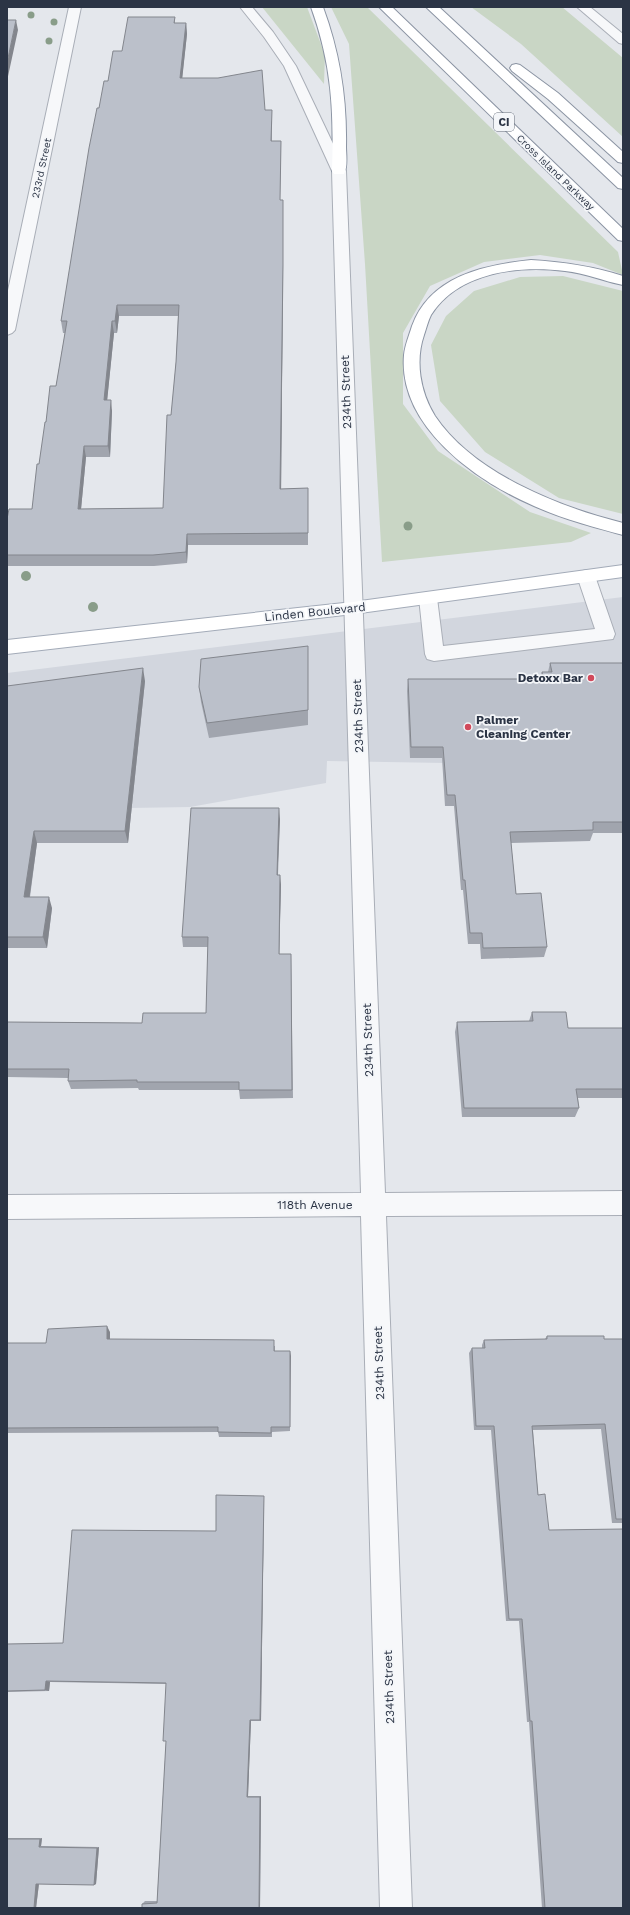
<svg xmlns="http://www.w3.org/2000/svg" width="630" height="1915" viewBox="0 0 630 1915" font-family="'Work Sans',sans-serif">
<style>
.built{fill:#d2d6de}
.green{fill:#c9d6c5}
.lines{fill:none;stroke-linecap:round;stroke-linejoin:round}
.minor-casing{stroke:#a9aeb7;stroke-width:2}
.major-casing{stroke:#a3abb8;stroke-width:2}
.highway-casing{stroke:#8b94a3;stroke-width:2}
.minor{fill:#f7f8fa;fill-rule:evenodd}
.major{fill:#fff;fill-rule:evenodd}
.highway{fill:#fff;fill-rule:evenodd}
.tree{fill:#899d89}
.wall{fill:#a1a5ae;fill-rule:evenodd}
.shaded-wall{fill:#83868d}
.building{fill:#bbc0ca;stroke:#83868d;fill-rule:evenodd}
.poi-dot{fill:#d1495b;stroke:#f4f6f9;stroke-width:1.5}
.labels{text-anchor:middle;stroke-width:3.5;stroke-linejoin:round;paint-order:stroke}
.far-street-label{font-size:10px;fill:#2b3445;stroke:#f4f6f9}
.shield{fill:#f4f6f9;stroke:#676e7b;stroke-width:1}
.shield-label{font-size:11px;font-weight:bold;fill:#2b3445}
.street-label{font-size:12px;fill:#2b3445;stroke:#f4f6f9}
.poi-label{font-size:12px;font-weight:bold;fill:#2b3445;stroke:#f4f6f9;text-anchor:end}
</style>
<rect width="100%" height="100%" fill="#e4e7ec"/>
<path class="built" d="M 623,597 L 623,766 L 327,761 L 326,783 L 190,807 L 7,810 L 7,673 Z"/>
<path class="green" d="M 262,7 L 307,7 L 325,55 L 324,84 Z
M 331,7 L 367,7 L 618,252 L 623,275 L 593,263 L 540,255 L 484,262 L 430,286 L 403,333 L 403,404 L 438,451 L 530,512 L 591,533 L 571,542 L 382,562 L 365,264 L 349,44 Z
M 471,7 L 562,7 L 623,58 L 623,137 L 521,44 Z
M 563,276 L 623,291 L 623,514 L 559,498 L 485,452 L 440,401 L 431,345 L 446,316 L 474,291 L 520,277 Z"/>
<g class="lines">
<defs>
<path id="minor" d="M 69,7 L 81,7 L 15,330 L 12,333 L 7,335 L 7,295 Z
M 240,7 L 252,7 L 273,32 L 296,66 L 346,171 L 385,1193 L 623,1191 L 623,1215 L 386,1216 L 412,1908 L 380,1908 L 361,1216 L 7,1219 L 7,1195 L 361,1193 L 332,171 L 284,66 L 264,37 Z
M 577,7 L 590,7 L 623,34 L 623,44 L 619,43 Z
M 586,570 L 592,572 L 595,576 L 615,634 L 613,639 L 434,661 L 427,659 L 425,654 L 419,598 L 422,594 L 428,592 L 434,594 L 437,598 L 443,646 L 595,629 L 577,576 L 580,572 Z"/>
<path id="major" d="M 623,565 L 623,577 L 353,614 L 7,654 L 7,640 L 353,602 Z"/>
<path id="highway" d="M 311,7 L 323,7 C 340,53 347,98 346,147 C 346,154 348,167 344,174 L 334,174 L 332,171 C 334,111 332,65 311,7 Z
M 379,7 L 392,7 L 623,229 L 623,241 L 618,240 Z
M 426,7 L 439,7 L 623,178 L 623,189 L 618,188 Z
M 516,64 L 520,65 L 558,93 L 623,152 L 623,163 L 618,162 L 548,99 L 512,71 L 510,68 L 512,65 Z
M 531,260 C 563,262 592,266 623,276 L 623,285 C 603,281 585,273 565,271 C 519,265 458,272 431,315 C 428,321 426,329 424,335 C 415,361 420,392 435,416 C 473,473 559,507 623,523 L 623,535 C 593,527 563,519 534,506 C 476,481 398,426 404,355 C 405,345 409,336 412,326 C 430,276 484,265 531,260 Z"/>
</defs>
<use href="#minor" class="minor-casing"/>
<use href="#major" class="major-casing"/>
<use href="#highway" class="highway-casing"/>
<use href="#minor" class="minor"/>
<use href="#major" class="major"/>
<use href="#highway" class="highway"/>
</g>
<g class="tree">
<circle cx="31" cy="15" r="3.5"/>
<circle cx="54" cy="22" r="3.5"/>
<circle cx="49" cy="41" r="3.5"/>
<circle cx="408" cy="526" r="4.5"/>
<circle cx="26" cy="576" r="5"/>
<circle cx="93" cy="607" r="5"/>
</g>
<path class="wall" d="M 175,17 L 175,23 L 186,23 L 187,34 L 182,78 L 265,110 L 272,122 L 272,141 L 281,141 L 280,200 L 283,277 L 281,489 L 308,488 L 308,545 L 188,545 L 187,563 L 154,566 L 7,566 L 7,519 L 32,509 L 46,422 L 56,386 L 65,333 L 63,333 L 61,321 L 99,108 L 108,81 L 122,51 ZM 119,316 L 178,316 L 176,362 L 163,508 L 81,509 L 86,457 L 110,457 L 112,411 L 107,400 L 114,333 L 117,333 Z
M 308,646 L 308,725 L 209,738 L 201,702 L 199,687 Z
M 550,663 L 623,663 L 623,833 L 593,833 L 590,841 L 511,843 L 516,894 L 547,947 L 544,957 L 481,959 L 480,944 L 468,944 L 463,890 L 461,890 L 454,806 L 445,806 L 442,758 L 410,758 L 407,691 L 408,679 L 540,679 L 542,672 L 548,672 Z
M 145,681 L 128,843 L 37,843 L 30,897 L 52,908 L 47,948 L 7,948 L 7,686 Z
M 280,819 L 278,875 L 281,885 L 279,954 L 291,954 L 293,1098 L 240,1099 L 239,1090 L 139,1090 L 138,1088 L 71,1089 L 68,1081 L 68,1078 L 7,1077 L 7,1017 L 8,1019 L 7,1022 L 142,1023 L 206,1013 L 208,947 L 183,947 L 182,937 Z
M 532,1012 L 568,1028 L 623,1028 L 623,1098 L 578,1098 L 579,1108 L 575,1117 L 462,1117 L 455,1032 L 457,1022 L 529,1021 Z
M 110,1332 L 110,1339 L 275,1346 L 275,1351 L 290,1351 L 290,1431 L 272,1432 L 272,1437 L 219,1437 L 218,1432 L 7,1433 L 7,1343 L 46,1343 Z
M 547,1336 L 604,1339 L 623,1339 L 623,1523 L 612,1523 L 601,1429 L 533,1430 L 538,1495 L 549,1530 L 623,1908 L 542,1908 L 529,1722 L 527,1722 L 519,1621 L 506,1621 L 491,1430 L 474,1430 L 469,1353 L 472,1348 L 482,1348 L 482,1345 L 484,1340 L 545,1339 Z
M 264,1500 L 261,1721 L 251,1721 L 248,1796 L 261,1796 L 260,1908 L 142,1908 L 142,1904 L 145,1901 L 157,1901 L 166,1742 L 166,1684 L 50,1682 L 49,1691 L 7,1692 L 7,1644 L 63,1643 L 216,1531 Z
M 7,1838 L 42,1838 L 41,1846 L 99,1847 L 96,1884 L 94,1885 L 39,1884 L 36,1908 L 7,1908 Z"/>
<path class="shaded-wall" d="M 16,20 L 18,30 L 7,81 L 7,63 Z
M 186,23 L 187,34 L 181,90 L 180,78 Z
M 283,200 L 283,277 L 281,500 L 280,489 Z
M 117,305 L 119,316 L 117,333 L 115,321 Z
M 112,321 L 114,333 L 106,412 L 104,400 Z
M 111,400 L 112,411 L 110,457 L 108,446 Z
M 84,446 L 86,457 L 80,520 L 78,509 Z
M 187,534 L 188,545 L 187,563 L 186,552 Z
M 143,668 L 145,681 L 128,843 L 125,831 Z
M 279,808 L 280,819 L 277,885 L 277,875 Z
M 34,831 L 37,843 L 28,908 L 24,897 Z
M 280,875 L 281,885 L 279,964 L 279,954 Z
M 49,897 L 52,908 L 47,948 L 43,937 Z
M 107,1326 L 110,1332 L 110,1345 L 107,1339 Z
M 290,1351 L 291,1356 L 290,1431 Z
M 264,1496 L 264,1500 L 261,1721 L 260,1720 Z
M 46,1681 L 50,1682 L 49,1691 L 45,1690 Z
M 250,1720 L 251,1721 L 248,1796 L 247,1797 Z
M 261,1796 L 260,1908 L 259,1908 L 260,1797 Z
M 42,1838 L 41,1846 L 39,1847 L 40,1839 Z
M 99,1847 L 96,1884 L 94,1885 L 97,1848 Z
M 39,1883 L 36,1908 L 34,1908 L 36,1884 Z"/>
<path class="building" d="M 128,17 L 175,17 L 174,23 L 186,23 L 180,78 L 218,78 L 262,70 L 265,110 L 272,110 L 271,141 L 281,141 L 280,200 L 283,200 L 283,265 L 280,489 L 308,488 L 308,533 L 187,534 L 186,552 L 153,555 L 7,555 L 7,519 L 9,509 L 32,509 L 37,464 L 39,464 L 45,422 L 46,422 L 50,386 L 56,386 L 67,321 L 61,321 L 89,148 L 97,108 L 99,108 L 104,81 L 108,81 L 113,51 L 122,51 ZM 117,305 L 179,305 L 176,362 L 171,415 L 167,415 L 163,508 L 78,509 L 84,446 L 108,446 L 111,400 L 104,400 L 112,321 L 115,321 Z
M 7,20 L 16,20 L 7,63 Z
M 308,646 L 308,710 L 207,723 L 199,687 L 201,659 Z
M 550,663 L 623,663 L 623,822 L 593,822 L 593,830 L 510,832 L 516,894 L 541,893 L 547,947 L 483,948 L 482,933 L 470,933 L 465,880 L 463,880 L 455,795 L 447,795 L 443,747 L 411,747 L 408,679 L 543,679 L 542,672 L 552,672 Z
M 143,668 L 125,831 L 34,831 L 24,897 L 49,897 L 43,937 L 7,937 L 7,686 Z
M 191,808 L 279,808 L 277,875 L 280,875 L 279,954 L 291,954 L 292,1090 L 239,1090 L 239,1082 L 137,1082 L 137,1080 L 68,1081 L 69,1069 L 7,1069 L 7,1022 L 142,1023 L 143,1013 L 206,1013 L 208,937 L 182,937 Z
M 532,1012 L 566,1012 L 568,1028 L 623,1028 L 623,1089 L 576,1089 L 579,1108 L 464,1108 L 457,1022 L 533,1021 Z
M 107,1326 L 107,1339 L 274,1340 L 274,1351 L 290,1351 L 290,1427 L 271,1427 L 271,1433 L 218,1432 L 218,1427 L 7,1428 L 7,1343 L 46,1343 L 48,1329 Z
M 547,1336 L 604,1336 L 604,1339 L 623,1339 L 623,1519 L 616,1519 L 605,1424 L 532,1426 L 538,1495 L 545,1494 L 549,1530 L 623,1529 L 623,1908 L 545,1908 L 532,1721 L 530,1721 L 522,1619 L 509,1619 L 494,1426 L 476,1426 L 472,1348 L 485,1348 L 484,1340 L 547,1339 Z
M 216,1495 L 264,1496 L 260,1720 L 250,1720 L 247,1797 L 260,1797 L 259,1908 L 142,1908 L 142,1904 L 157,1903 L 166,1741 L 163,1741 L 166,1683 L 46,1681 L 45,1690 L 7,1691 L 7,1644 L 63,1643 L 72,1530 L 216,1531 Z
M 7,1839 L 40,1839 L 39,1847 L 97,1848 L 94,1885 L 36,1884 L 34,1908 L 7,1908 Z"/>
<g class="poi-dot">
<circle cx="591" cy="678" r="4"/>
<circle cx="468" cy="727" r="4"/>
</g>
<g class="labels">
<g class="far-street-label">
<text transform="translate(41 168) rotate(-78)" y="4">233rd Street</text>
<text transform="translate(556 172) rotate(44)" y="4">Cross Island Parkway</text>
</g>
<rect class="shield" x="494" y="113" width="20" height="18" rx="3"/>
<g class="shield-label">
<text x="504" y="126">CI</text>
</g>
<g class="street-label">
<text transform="translate(346 392) rotate(-92)" y="4">234th Street</text>
<text transform="translate(315 612) rotate(-6)" y="4">Linden Boulevard</text>
<text transform="translate(358 716) rotate(-92)" y="4">234th Street</text>
<text transform="translate(368 1040) rotate(-92)" y="4">234th Street</text>
<text x="315" y="1209">118th Avenue</text>
<text transform="translate(379 1363) rotate(-92)" y="4">234th Street</text>
<text transform="translate(389 1687) rotate(-92)" y="4">234th Street</text>
</g>
<g class="poi-label">
<text x="583" y="682">Detoxx Bar</text>
<text x="476" y="724" text-anchor="start">Palmer<tspan x="476" dy="14">Cleaning Center</tspan></text>
</g>
</g>
<rect width="630" height="1915" fill="none" stroke="#2b3445" stroke-width="16"/>
</svg>
